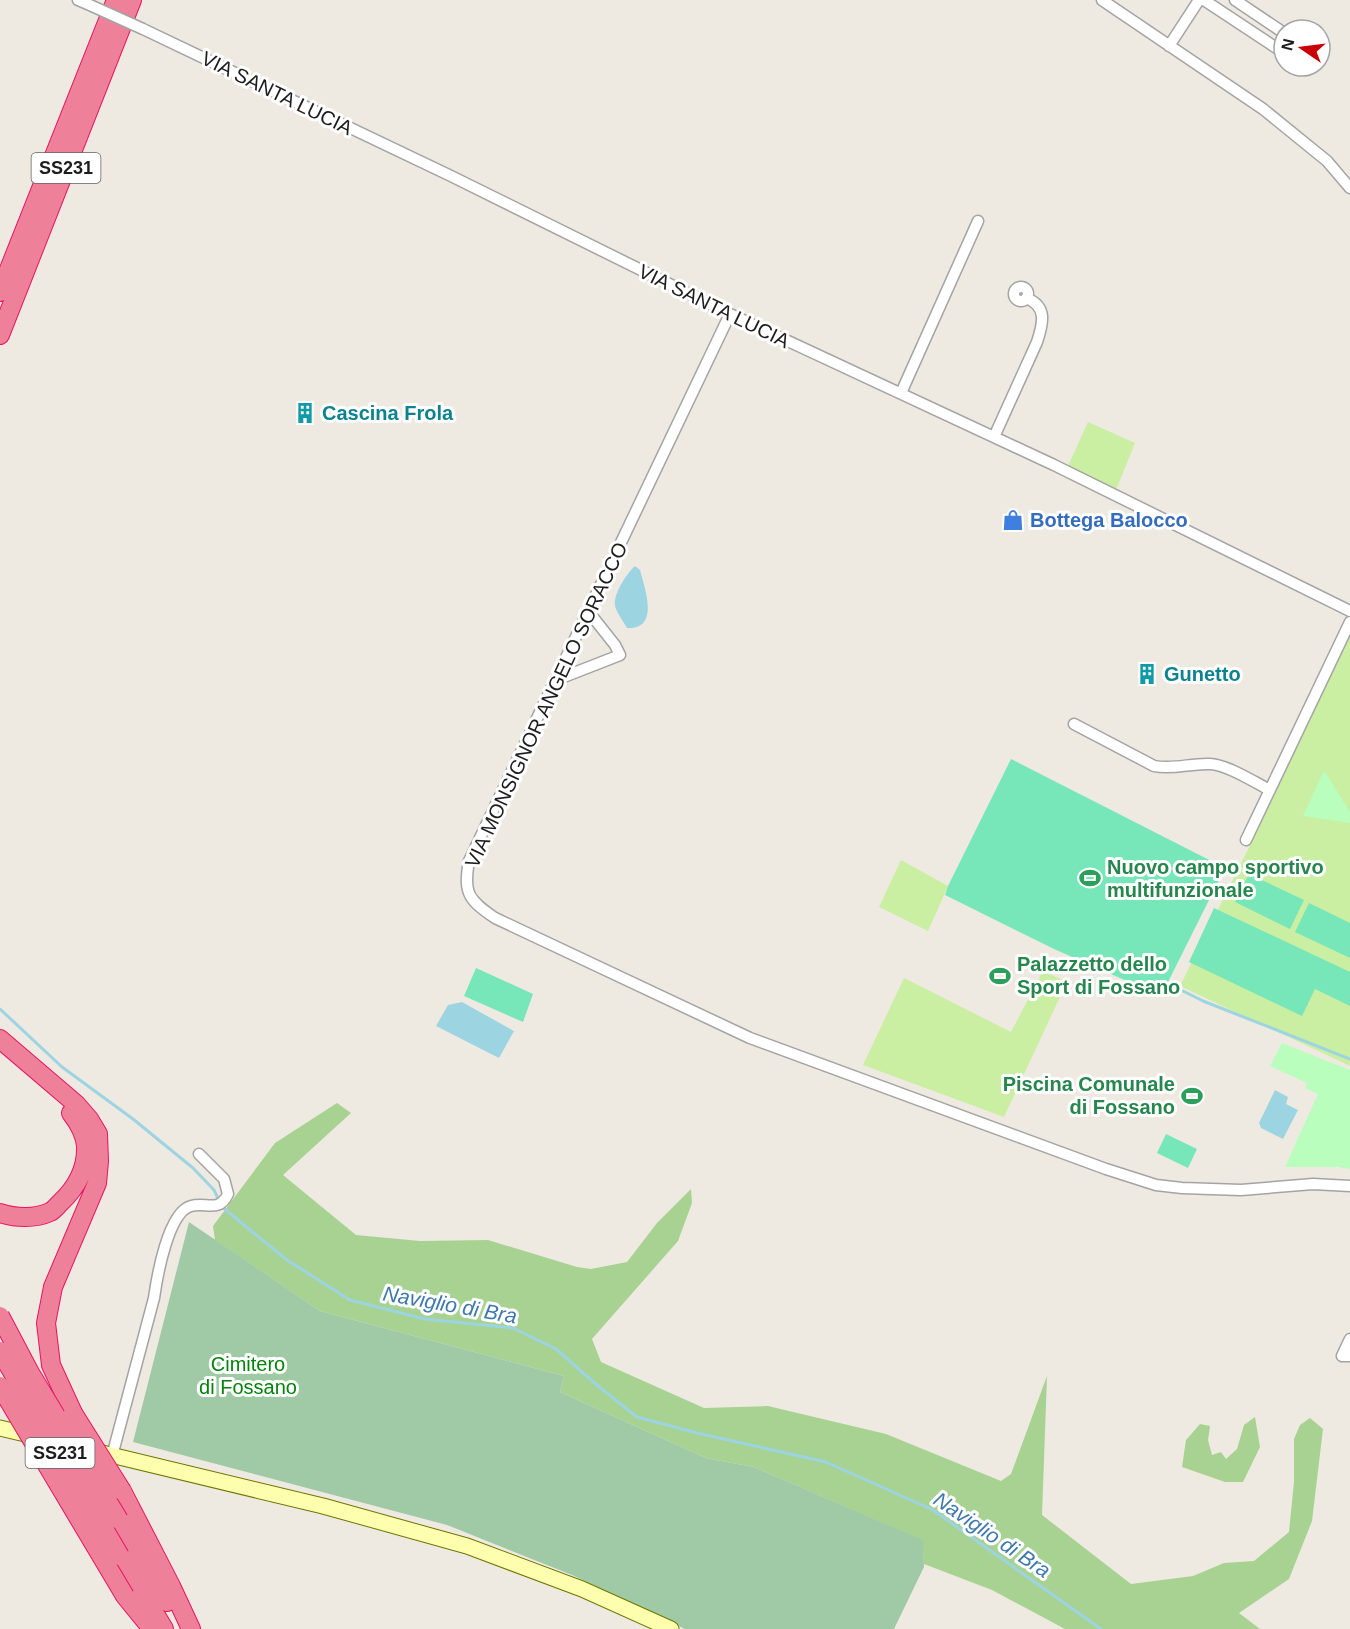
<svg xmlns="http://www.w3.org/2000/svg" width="1350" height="1629" viewBox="0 0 1350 1629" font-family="Arial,sans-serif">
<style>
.grass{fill:#caeea2}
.forest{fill:#a7d292}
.cemetery{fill:#a0caa5}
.park{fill:#b9febc}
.pitch{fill:#77e6b8}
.water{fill:#9dd4e1}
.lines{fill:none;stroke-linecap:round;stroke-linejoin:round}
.stream{stroke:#9dd4e1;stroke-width:3}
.street-casing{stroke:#a4a4a4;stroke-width:13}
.secondary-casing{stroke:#6e7700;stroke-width:17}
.highway-casing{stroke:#e71463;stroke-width:20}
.street{stroke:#fff;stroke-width:10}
.secondary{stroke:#fdffaf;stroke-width:15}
.highway{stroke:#ee8199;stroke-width:18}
.street-bridge-casing{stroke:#a4a4a4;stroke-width:13;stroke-linecap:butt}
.highway-bridge-casing{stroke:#e71463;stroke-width:20;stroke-linecap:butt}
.street-bridge{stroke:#fff;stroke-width:10}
.highway-bridge{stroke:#ee8199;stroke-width:18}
.labels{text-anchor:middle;stroke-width:6;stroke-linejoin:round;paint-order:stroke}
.shield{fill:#fff;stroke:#616161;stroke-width:1.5}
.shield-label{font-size:18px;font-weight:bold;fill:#1d1d1d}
.street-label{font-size:20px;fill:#1d1d1d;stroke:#fff}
.culture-label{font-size:20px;font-weight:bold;fill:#0d838f;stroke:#fff;text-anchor:start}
.shop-label{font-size:20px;font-weight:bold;fill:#366cbe;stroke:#fff;text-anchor:start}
.leisure-label{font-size:20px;font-weight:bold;fill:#27864d;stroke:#fff;text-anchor:start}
.park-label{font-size:20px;fill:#028309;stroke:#fff}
.water-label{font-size:21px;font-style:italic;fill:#3f79ac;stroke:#fff}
</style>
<rect width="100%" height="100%" fill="#efeae1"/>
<path class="grass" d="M 1088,422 L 1135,443 L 1116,490 L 1068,466 Z
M 1350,635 L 1350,1066 L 1180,986 L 1266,813 Z
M 901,860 L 948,886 L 928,931 L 879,907 Z
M 1043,971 L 1067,982 L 1004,1117 L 863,1065 L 904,978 L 1011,1032 Z"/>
<path class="forest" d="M 337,1103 L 351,1113 L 283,1175 L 356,1235 L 420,1241 L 488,1240 L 577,1267 L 591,1269 L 627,1262 L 657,1223 L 691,1189 L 692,1203 L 678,1241 L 592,1339 L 601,1362 L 704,1408 L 768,1406 L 886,1434 L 1001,1481 L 1011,1474 L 1047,1376 L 1042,1515 L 1131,1584 L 1193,1576 L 1224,1563 L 1254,1561 L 1289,1532 L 1294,1482 L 1294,1439 L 1300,1425 L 1310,1418 L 1323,1429 L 1312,1521 L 1289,1579 L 1239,1613 L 1260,1629 L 1065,1629 L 992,1590 L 924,1564 L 922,1540 L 754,1467 L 706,1458 L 560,1392 L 564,1376 L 320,1311 L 215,1240 L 213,1226 L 275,1143 Z
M 1255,1417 L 1260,1447 L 1243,1482 L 1225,1482 L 1182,1467 L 1186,1440 L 1200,1424 L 1210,1426 L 1208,1440 L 1212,1455 L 1221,1452 L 1226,1459 L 1237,1449 L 1244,1425 Z"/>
<path class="cemetery" d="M 189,1222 L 320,1311 L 564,1376 L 560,1392 L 706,1458 L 754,1467 L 923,1540 L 924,1567 L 894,1629 L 685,1629 L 572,1575 L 447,1525 L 133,1442 Z"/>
<path class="park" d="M 1324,770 L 1350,812 L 1350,823 L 1303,816 Z
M 1282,1043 L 1350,1070 L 1350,1169 L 1339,1167 L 1285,1167 L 1318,1094 L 1305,1088 L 1307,1083 L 1270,1066 Z"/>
<path class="pitch" d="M 1011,759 L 1225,868 L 1161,996 L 1054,949 L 945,895 L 948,886 Z
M 1249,874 L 1304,900 L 1290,929 L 1235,902 Z
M 1309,903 L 1350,923 L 1350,958 L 1295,932 Z
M 1214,908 L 1350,972 L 1350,1006 L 1315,989 L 1302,1016 L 1189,962 Z
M 476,968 L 533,994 L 523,1022 L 464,996 Z
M 1166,1134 L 1197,1149 L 1188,1168 L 1157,1153 Z"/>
<path class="water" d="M 635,566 L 640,570 C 644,586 657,620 637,627 C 634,628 630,628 627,628 C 623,621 617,613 615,606 C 613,594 627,573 635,566 Z
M 462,1002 L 514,1031 L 499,1058 L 436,1026 L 448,1005 Z
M 1275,1090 L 1288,1097 L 1286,1104 L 1298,1110 L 1283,1139 L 1261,1128 L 1259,1123 Z"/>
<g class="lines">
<path class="stream" d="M 1183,991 L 1203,1001 L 1350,1059
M 0,1009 L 62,1067 L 133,1119 L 193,1168 L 214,1190 L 222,1207 L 287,1260 L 350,1300 L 425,1319 L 513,1328 L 556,1349 L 598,1386 L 637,1417 L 697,1433 L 826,1462 L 933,1510 L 1101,1629"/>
<defs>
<path id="street" d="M 78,0 L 92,6
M 1102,0 L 1263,109 L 1327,161 L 1350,188
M 1204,0 L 1284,53
M 1235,0 L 1284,33
M 143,29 L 451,176 L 730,314 L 1054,465 L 1350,611
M 1169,46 L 1199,0
M1014 294a7 7 0 1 1 14 0a7 7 0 1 1-14 0Z
M 730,314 L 469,861 C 463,894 469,900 495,918 L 750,1038 L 1106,1169 L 1156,1185 L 1182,1188 L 1241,1190 L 1313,1184 L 1350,1186
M 901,393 L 978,221
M 994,437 L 1037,342 C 1043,324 1048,306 1026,298
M 556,680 L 620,655 L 615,645 L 588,611
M 1074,724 L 1154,766 C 1173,770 1191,763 1210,764 C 1228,765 1254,782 1270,790
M 1246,840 L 1350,622
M 1350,1339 L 1342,1356 L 1350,1356
M 112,1456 L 154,1298 C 157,1277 168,1212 191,1206 C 207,1202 219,1213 228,1194 L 224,1179 L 199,1154"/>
<path id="secondary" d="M 0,1428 L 38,1437
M 90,1450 L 323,1506 L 467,1546 L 582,1589 L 671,1629"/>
<path id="highway" d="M 0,292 L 116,0
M 0,335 L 132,0
M 0,1039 L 76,1104 L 89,1119 L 98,1134 L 99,1161 L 97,1183 L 53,1287 L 46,1323 L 51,1365 L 73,1413
M 0,1213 C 15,1218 35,1219 50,1212 C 54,1210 57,1206 60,1203 C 76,1188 87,1169 86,1146 C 85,1134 78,1122 71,1113
M 122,1491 L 171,1586 L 191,1629
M 119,1520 L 167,1602
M 120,1556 L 164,1629
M 125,1596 L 152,1629"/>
</defs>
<use href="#street" class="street-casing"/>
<use href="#secondary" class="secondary-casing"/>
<use href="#highway" class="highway-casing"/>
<use href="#street" class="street"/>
<use href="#secondary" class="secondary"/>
<use href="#highway" class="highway"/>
<defs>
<path id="street-bridge" d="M 92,6 L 143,29"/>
<path id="highway-bridge" d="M 0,1316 L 30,1373 L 119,1520
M 0,1351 L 120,1556
M 0,1386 L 125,1596
M 73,1413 L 122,1491"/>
</defs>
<use href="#street-bridge" class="street-bridge-casing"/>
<use href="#highway-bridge" class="highway-bridge-casing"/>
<use href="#street-bridge" class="street-bridge"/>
<use href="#highway-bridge" class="highway-bridge"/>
</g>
<defs>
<symbol id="building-bare" viewBox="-9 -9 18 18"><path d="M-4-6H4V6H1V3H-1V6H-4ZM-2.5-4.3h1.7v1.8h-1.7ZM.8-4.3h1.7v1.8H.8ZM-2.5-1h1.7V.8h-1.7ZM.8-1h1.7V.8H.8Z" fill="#0f9aa8" stroke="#fff" stroke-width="2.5" paint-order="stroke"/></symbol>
<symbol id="shop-bare" viewBox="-9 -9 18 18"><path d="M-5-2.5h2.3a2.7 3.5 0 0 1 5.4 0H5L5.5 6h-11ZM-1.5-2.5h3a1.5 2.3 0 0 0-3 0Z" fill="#3f7fe0" stroke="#fff" stroke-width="2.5" paint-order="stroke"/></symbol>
<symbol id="stadium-bare" viewBox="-9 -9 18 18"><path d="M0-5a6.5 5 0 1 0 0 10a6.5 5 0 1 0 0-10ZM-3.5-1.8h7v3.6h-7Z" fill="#2e9e5b" stroke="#fff" stroke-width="2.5" paint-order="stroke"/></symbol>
</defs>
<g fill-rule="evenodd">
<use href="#building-bare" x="290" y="398" width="30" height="30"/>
<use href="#shop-bare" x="998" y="505" width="30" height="30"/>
<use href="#building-bare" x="1132" y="659" width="30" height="30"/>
<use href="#stadium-bare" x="1075" y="863" width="30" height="30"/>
<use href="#stadium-bare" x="985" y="961" width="30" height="30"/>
<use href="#stadium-bare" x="1177" y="1081" width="30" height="30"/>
</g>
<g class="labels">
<g class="shield">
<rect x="31.5" y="153" width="69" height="30" rx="4.5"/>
<rect x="25.5" y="1438" width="69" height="30" rx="4.5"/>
</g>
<g class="shield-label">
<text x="66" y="174">SS231</text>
<text x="60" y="1459">SS231</text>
</g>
<g class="street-label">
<text transform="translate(277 93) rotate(26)" y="7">VIA SANTA LUCIA</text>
<text transform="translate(714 306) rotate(26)" y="7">VIA SANTA LUCIA</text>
<text transform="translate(546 705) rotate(-65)" y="7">VIA MONSIGNOR ANGELO SORACCO</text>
</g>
<g class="culture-label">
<text x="322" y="420">Cascina Frola</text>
<text x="1164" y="681">Gunetto</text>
</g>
<g class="shop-label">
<text x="1030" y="527">Bottega Balocco</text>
</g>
<g class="leisure-label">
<text x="1107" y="874">Nuovo campo sportivo<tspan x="1107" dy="23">multifunzionale</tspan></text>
<text x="1017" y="971">Palazzetto dello<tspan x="1017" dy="23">Sport di Fossano</tspan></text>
<text x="1175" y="1091" text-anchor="end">Piscina Comunale<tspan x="1175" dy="23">di Fossano</tspan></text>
</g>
<g class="park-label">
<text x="248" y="1371">Cimitero<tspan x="248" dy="23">di Fossano</tspan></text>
</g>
<g class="water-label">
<text transform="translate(450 1305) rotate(10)" y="7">Naviglio di Bra</text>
<text transform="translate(992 1535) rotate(34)" y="7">Naviglio di Bra</text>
</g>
</g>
<g transform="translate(1302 48) rotate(284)"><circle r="28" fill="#ffffff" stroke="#a5a5a5" stroke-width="1.5"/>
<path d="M0-4.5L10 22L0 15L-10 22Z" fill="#c90006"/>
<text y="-9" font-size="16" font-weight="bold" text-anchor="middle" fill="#1d1d1d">N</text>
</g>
</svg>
